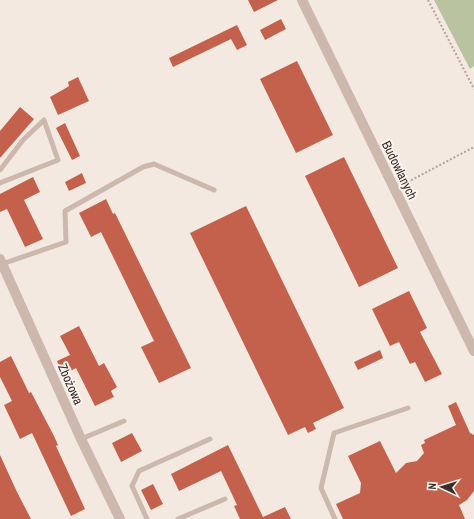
<svg xmlns="http://www.w3.org/2000/svg" width="474" height="519" viewBox="0 0 474 519" font-family="'Archivo Narrow',sans-serif">
<style>
.green{fill:#bac3a0}
.building{fill:#c4614d}
.lines{fill:none;stroke-linecap:round;stroke-linejoin:round}
.path{stroke:#b8a296;stroke-width:2;stroke-dasharray:2 2;stroke-linecap:butt}
.service{stroke:#ccb8ac;stroke-width:5}
.minor{stroke:#ccb8ac;stroke-width:10}
.labels{text-anchor:middle;stroke-width:4;stroke-linejoin:round;paint-order:stroke}
.street-label{font-size:13px;fill:#3a2e2b;stroke:#faf3ed}
</style>
<rect width="100%" height="100%" fill="#f3e9e1"/>
<path class="green" d="M 434,0 L 474,0 L 474,66 L 470,69 Z"/>
<path class="building" d="M 248,0 L 278,0 L 254,12 Z
M 281,19 L 286,29 L 265,40 L 260,30 Z
M 237,25 L 247,45 L 237,50 L 231,39 L 173,67 L 169,58 Z
M 297,61 L 333,135 L 296,153 L 260,79 Z
M 78,77 L 89,101 L 58,115 L 50,97 L 66,88 L 69,86 L 68,82 Z
M 20,107 L 34,119 L 0,158 L 0,131 Z
M 65,123 L 80,156 L 72,160 L 56,128 Z
M 344,157 L 398,268 L 359,287 L 305,176 Z
M 82,173 L 86,183 L 69,191 L 65,182 Z
M 33,177 L 40,192 L 24,200 L 43,239 L 25,247 L 7,209 L 0,212 L 0,194 Z
M 106,199 L 113,214 L 115,213 L 191,368 L 159,383 L 141,347 L 154,341 L 101,232 L 91,237 L 79,213 Z
M 246,206 L 344,408 L 313,423 L 316,429 L 308,433 L 305,427 L 288,435 L 190,233 Z
M 409,291 L 427,328 L 420,332 L 442,374 L 425,382 L 415,362 L 410,364 L 399,342 L 390,346 L 372,309 Z
M 79,326 L 99,366 L 104,363 L 117,387 L 111,391 L 114,397 L 95,406 L 76,368 L 63,375 L 57,361 L 70,355 L 60,336 Z
M 380,350 L 383,358 L 358,370 L 354,362 Z
M 11,356 L 29,393 L 31,392 L 54,436 L 58,445 L 56,446 L 85,509 L 71,516 L 32,433 L 20,439 L 4,405 L 12,401 L 0,377 L 0,362 Z
M 456,402 L 470,433 L 474,435 L 474,491 L 467,500 L 459,505 L 465,519 L 343,519 L 336,504 L 360,493 L 361,483 L 348,456 L 380,441 L 396,473 L 406,463 L 417,461 L 424,453 L 421,445 L 425,443 L 424,440 L 456,425 L 448,406 Z
M 132,433 L 142,451 L 121,462 L 112,443 Z
M 228,445 L 263,517 L 285,507 L 291,519 L 240,519 L 234,506 L 237,505 L 221,471 L 179,491 L 171,474 Z
M 0,455 L 17,492 L 31,519 L 0,519 Z
M 153,484 L 163,504 L 151,510 L 141,490 Z"/>
<g class="lines">
<path class="path" d="M 428,0 L 474,89
M 404,184 L 474,147"/>
<path class="service" d="M 0,170 L 23,140 L 44,120 L 58,160 L 0,183
M 2,264 L 66,242 L 65,211 L 143,167 L 154,164 L 214,190
M 81,439 L 124,421
M 147,519 L 132,486 L 139,471 L 210,439
M 178,519 L 225,499
M 335,519 L 321,488 L 334,433 L 408,408"/>
<path class="minor" d="M 302,0 L 474,351
M 0,259 L 81,439 L 120,519"/>
</g>
<g class="labels">
<g class="street-label">
<text transform="translate(400 170) rotate(64)" y="5">Budowlanych</text>
<text transform="translate(71 384) rotate(66)" y="5">Zbożowa</text>
</g>
</g>
<g transform="translate(442 487) rotate(274)" stroke="#faf3ed" stroke-width="3" paint-order="stroke">
<path d="M0-3L7 15L0 10L-7 15Z" fill="#3a2e2b"/>
<text y="-6" font-size="11" font-weight="bold" text-anchor="middle" fill="#3a2e2b">N</text>
</g>
</svg>
